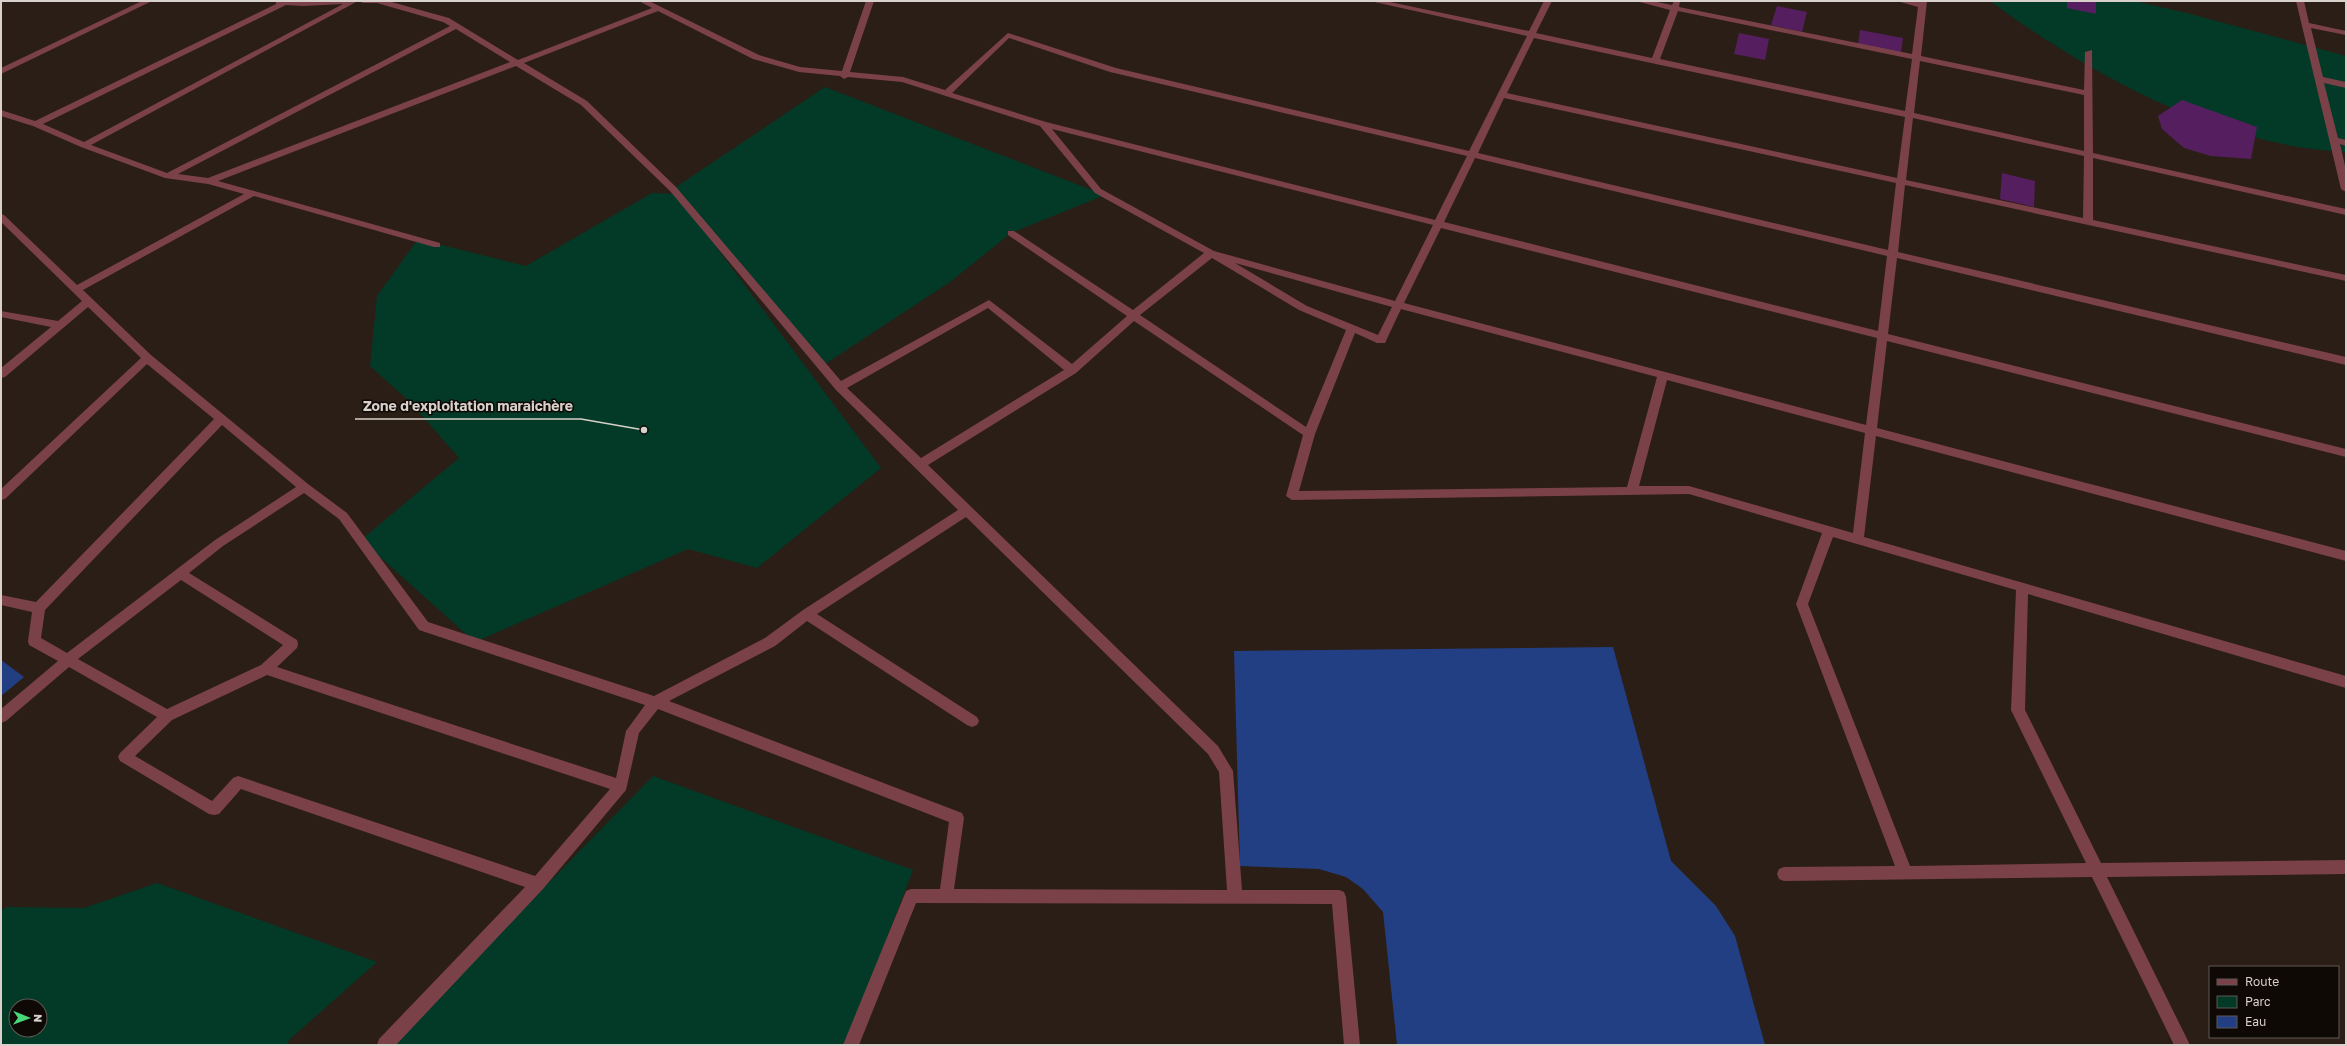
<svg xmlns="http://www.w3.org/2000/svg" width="2347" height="1046" viewBox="0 0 2347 1046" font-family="'Golos Text',sans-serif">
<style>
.green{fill:#023a27;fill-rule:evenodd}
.water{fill:#233f83}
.building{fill:#551f5f}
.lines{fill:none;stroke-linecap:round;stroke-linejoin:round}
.street{fill:#7b4149;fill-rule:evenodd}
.leader{fill:none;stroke:#d8d0ca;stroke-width:1.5}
.callout-dot{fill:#d8d0ca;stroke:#0f0906;stroke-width:1.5}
.callout-label{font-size:14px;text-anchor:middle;font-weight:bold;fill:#d8d0ca;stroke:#0f0906;stroke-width:3;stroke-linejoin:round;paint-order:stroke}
</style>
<rect width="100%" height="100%" fill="#2b1e16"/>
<path class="green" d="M 1990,1 L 2134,1 L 2187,13 L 2346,56 L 2346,152 C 2221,147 2089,74 1990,1 Z
M 825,87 L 1105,195 L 1011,233 L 950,282 L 822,366 L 682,201 L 881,468 L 757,568 L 688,549 L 475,642 L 361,540 L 459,458 L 410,402 L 370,366 L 377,296 L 418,239 L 526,266 L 652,193 L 676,194 L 673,189 Z
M 653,776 L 913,870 L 846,1045 L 390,1045 Z
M 157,883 L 377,962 L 289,1040 L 287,1045 L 1,1045 L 1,911 L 6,907 L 84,908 ZM 16,1006 L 40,1006 L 40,1030 L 16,1030 Z"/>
<path class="water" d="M 1613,647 L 1671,861 L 1716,906 L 1735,936 L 1765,1045 L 1397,1045 L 1383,912 L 1363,889 L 1346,877 L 1319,869 L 1240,866 L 1234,651 Z
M 1,660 L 24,677 L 1,696 Z"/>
<path class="building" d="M 2067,1 L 2096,1 L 2096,14 L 2067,8 Z
M 1777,6 L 1807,12 L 1802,32 L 1771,25 Z
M 1860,30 L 1903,38 L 1901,53 L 1858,44 Z
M 1739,33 L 1769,39 L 1765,60 L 1734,54 Z
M 2182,100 L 2257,127 L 2251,159 L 2211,156 L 2184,148 L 2162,129 L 2158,116 Z
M 2002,173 L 2035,181 L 2034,207 L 2000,199 Z"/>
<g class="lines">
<path class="street" d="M 142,1 L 152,1 L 1,74 L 1,68 Z
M 276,1 L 358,1 L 91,145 L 167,173 L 450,26 L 443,22 L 377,3 L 363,3 L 359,1 L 388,1 L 449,18 L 518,60 L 652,8 L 639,1 L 649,1 L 759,55 L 800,67 L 842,71 L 866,1 L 874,1 L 850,72 L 903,77 L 945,90 L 1008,33 L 1116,68 L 1469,151 L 1527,36 L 1370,1 L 1385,1 L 1529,31 L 1544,1 L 1552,1 L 1536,33 L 1652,58 L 1670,10 L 1636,1 L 1652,1 L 1672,5 L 1674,1 L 1680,1 L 1679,7 L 1912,54 L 1918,7 L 1897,1 L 1927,1 L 1921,56 L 2084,90 L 2085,52 L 2092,50 L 2093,153 L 2346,209 L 2346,215 L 2093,158 L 2093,220 L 2346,275 L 2346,281 L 1905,185 L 1898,252 L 2346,357 L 2346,365 L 1897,258 L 1888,334 L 2346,449 L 2346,457 L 1887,341 L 1877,428 L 2346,551 L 2346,561 L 1876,436 L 1864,537 L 2346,676 L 2346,688 L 2028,594 L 2025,710 L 2101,863 L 2346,860 L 2346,874 L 2107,877 L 2190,1045 L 2174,1045 L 2092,877 L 1784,881 L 1779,879 L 1777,874 L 1779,869 L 1784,867 L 1895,866 L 1796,604 L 1822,533 L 1689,494 L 1292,500 L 1286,496 L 1303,435 L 1134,321 L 1076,373 L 928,465 L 1218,746 L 1233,771 L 1242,890 L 1339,890 L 1344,892 L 1346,897 L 1360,1045 L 1344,1045 L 1332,904 L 916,903 L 859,1045 L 843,1045 L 906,891 L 911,889 L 940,889 L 949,822 L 658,709 L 639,733 L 626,790 L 543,889 L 396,1045 L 377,1045 L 379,1039 L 525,887 L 241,789 L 219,814 L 214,815 L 209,814 L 120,761 L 118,757 L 120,753 L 157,717 L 69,667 L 6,721 L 1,723 L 1,709 L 58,661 L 29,645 L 28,641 L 32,612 L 1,605 L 1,595 L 36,602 L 214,419 L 147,364 L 5,499 L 1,500 L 1,489 L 141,358 L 88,307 L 5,377 L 1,378 L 1,368 L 51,327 L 1,317 L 1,311 L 58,321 L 82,301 L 1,222 L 1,214 L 4,215 L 77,285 L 244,194 L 208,184 L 165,178 L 81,147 L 33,126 L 1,116 L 1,110 L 35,121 L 276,4 ZM 343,4 L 84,142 L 43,124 L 286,5 L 303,6 ZM 658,11 L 753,59 L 799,72 L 840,76 L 844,79 L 848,77 L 902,82 L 1040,126 L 1095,193 L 1204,253 L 1133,310 L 1014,231 L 1008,231 L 1008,235 L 1127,316 L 1072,364 L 989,300 L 841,381 L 676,187 L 587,101 L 524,63 ZM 1678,11 L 1912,59 L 1905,111 L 1660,59 ZM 456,29 L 510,62 L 208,178 L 178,174 ZM 1009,38 L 1110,72 L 1467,156 L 1435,220 L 1046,122 L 952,93 ZM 1534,38 L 1905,117 L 1897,178 L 1507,93 ZM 1920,61 L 2084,95 L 2084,151 L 1914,113 ZM 516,66 L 581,105 L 670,191 L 836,390 L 958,510 L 803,610 L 765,638 L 654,696 L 428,622 L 347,513 L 308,484 L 151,355 L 83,290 L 254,196 L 434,247 L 440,247 L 440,243 L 218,181 ZM 1504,98 L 1896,183 L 1888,250 L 1478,153 ZM 1913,118 L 2084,156 L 2083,218 L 1906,180 ZM 1052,129 L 1433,225 L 1395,301 L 1214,251 L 1101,189 ZM 1475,158 L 1887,256 L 1878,331 L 1444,222 ZM 1441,228 L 1877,338 L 1866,425 L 1404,303 ZM 1212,258 L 1299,310 L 1346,330 L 1306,427 L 1140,315 ZM 1235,263 L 1392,307 L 1378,335 L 1307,306 ZM 988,308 L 1064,370 L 921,458 L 847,388 ZM 1401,309 L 1657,377 L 1627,487 L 1299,491 L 1315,434 L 1355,333 L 1377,343 L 1385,343 ZM 1667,380 L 1865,433 L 1853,533 L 1689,486 L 1639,486 ZM 222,425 L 296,487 L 215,540 L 67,653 L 41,638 L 45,610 ZM 304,493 L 339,519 L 419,630 L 645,705 L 626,731 L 616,778 L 277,667 L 297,648 L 298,644 L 297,640 L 189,573 L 223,546 ZM 966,517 L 1208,754 L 1219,772 L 1227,890 L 954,889 L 964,818 L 962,813 L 669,701 L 775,646 L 807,621 L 967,725 L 972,727 L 977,725 L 979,721 L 977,717 L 817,614 ZM 1833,537 L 2016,590 L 2011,710 L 2086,863 L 1910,866 L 1808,604 ZM 181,580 L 283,645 L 261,665 L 167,709 L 78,659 ZM 267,675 L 610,789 L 535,876 L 238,776 L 233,778 L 212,801 L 135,756 L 172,720 Z
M 2296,1 L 2304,1 L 2309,23 L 2346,31 L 2346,35 L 2311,28 L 2323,77 L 2346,82 L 2346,88 L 2324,83 L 2338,138 L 2346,140 L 2346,146 L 2340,144 L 2346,170 L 2346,192 L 2341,189 Z"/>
</g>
<path class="leader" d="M644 430L581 419H355"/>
<circle class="callout-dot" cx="644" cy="430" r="4"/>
<g class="callout-label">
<text x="468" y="411">Zone d'exploitation maraichère</text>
</g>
<rect width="2347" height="1046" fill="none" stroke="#d8d0ca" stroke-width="4"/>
<rect x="2209" y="966" width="130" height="72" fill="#0f0906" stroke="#5f5954"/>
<rect x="2217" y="979" width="20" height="6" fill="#7b4149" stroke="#5f5954"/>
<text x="2245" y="986" font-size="12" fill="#d8d0ca">Route</text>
<rect x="2217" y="996" width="20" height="12" fill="#023a27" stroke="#5f5954"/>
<text x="2245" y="1006" font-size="12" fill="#d8d0ca">Parc</text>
<rect x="2217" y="1016" width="20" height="12" fill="#233f83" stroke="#5f5954"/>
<text x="2245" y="1026" font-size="12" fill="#d8d0ca">Eau</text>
<g transform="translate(28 1018) rotate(91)"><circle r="19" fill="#0f0906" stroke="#5f5954"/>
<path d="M0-3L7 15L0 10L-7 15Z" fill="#49d778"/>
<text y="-6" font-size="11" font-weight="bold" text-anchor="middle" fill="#d8d0ca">N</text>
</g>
</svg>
